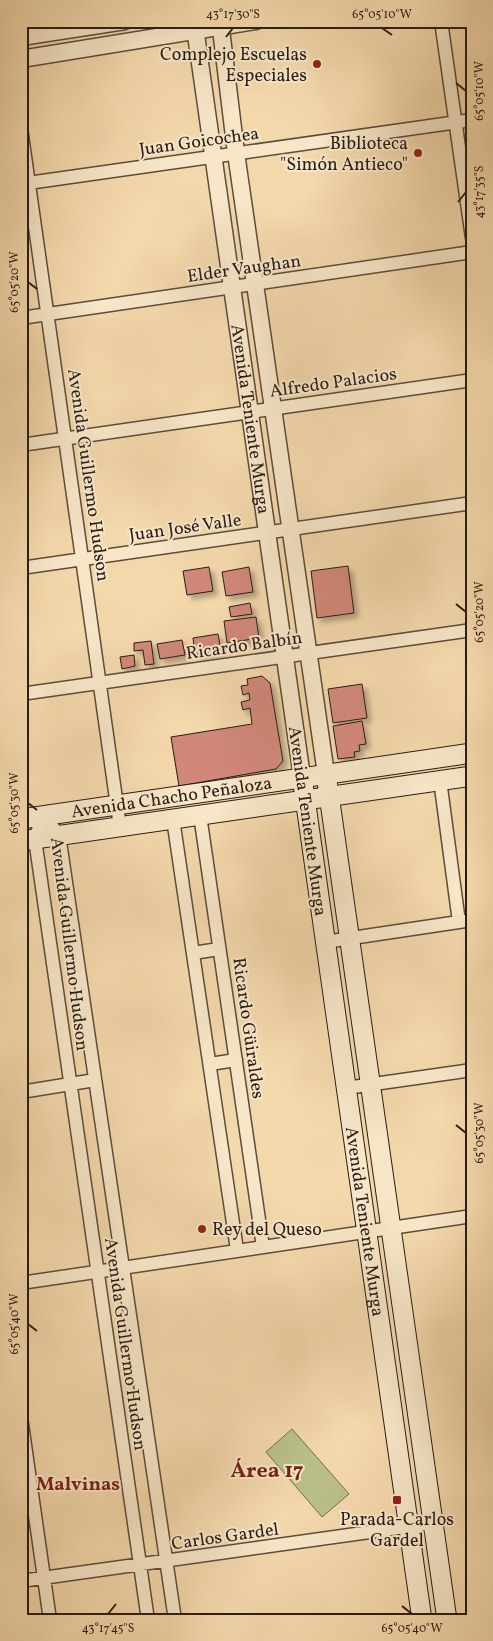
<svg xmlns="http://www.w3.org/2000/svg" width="493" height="1641" viewBox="0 0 493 1641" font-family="Vollkorn,serif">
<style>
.green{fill:#babf8a;stroke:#716e50}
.building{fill:#d1887a;stroke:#281d17;filter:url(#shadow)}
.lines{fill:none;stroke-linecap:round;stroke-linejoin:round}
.minor-casing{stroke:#5b4c3c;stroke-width:15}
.tertiary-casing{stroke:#5b4c3c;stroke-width:19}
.secondary-casing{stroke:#281d17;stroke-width:21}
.minor{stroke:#f7e6c8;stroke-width:12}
.tertiary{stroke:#f7e6c8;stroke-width:16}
.secondary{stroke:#f7e6c8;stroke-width:19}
.ticks{fill:none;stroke:#281d17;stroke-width:2}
.poi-dot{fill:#8f2418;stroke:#f7e6c8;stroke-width:2}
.labels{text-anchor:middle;stroke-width:4;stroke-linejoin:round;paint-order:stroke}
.poi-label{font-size:18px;fill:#281d17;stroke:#f7e6c8;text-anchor:end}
.street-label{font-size:18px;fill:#281d17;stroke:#f7e6c8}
.neighbourhood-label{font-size:19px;font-weight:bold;fill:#7a1f14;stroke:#f7e6c8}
.district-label{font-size:22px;font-weight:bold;fill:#7a1f14;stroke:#f7e6c8}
.neatline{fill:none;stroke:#281d17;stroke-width:2}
.ticks-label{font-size:12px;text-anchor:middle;fill:#281d17}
</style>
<defs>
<filter id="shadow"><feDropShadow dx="4.5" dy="4.5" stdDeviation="2.5" flood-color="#0004"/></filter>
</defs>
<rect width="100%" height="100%" fill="#f3d8ab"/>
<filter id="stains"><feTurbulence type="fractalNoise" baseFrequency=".004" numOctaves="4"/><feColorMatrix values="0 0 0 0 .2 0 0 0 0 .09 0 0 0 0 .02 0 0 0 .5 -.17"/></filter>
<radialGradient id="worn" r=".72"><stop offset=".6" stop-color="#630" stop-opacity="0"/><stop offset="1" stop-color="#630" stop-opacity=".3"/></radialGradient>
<path class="green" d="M 292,1429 L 349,1494 L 322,1517 L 266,1452 Z"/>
<path class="building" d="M 348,566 L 354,613 L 317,618 L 311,571 Z
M 209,567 L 213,591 L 187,595 L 183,571 Z
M 249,567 L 253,592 L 226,596 L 222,572 Z
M 250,603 L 252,614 L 231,617 L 229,607 Z
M 256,617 L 259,638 L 227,643 L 224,621 Z
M 218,634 L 221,651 L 195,655 L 193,638 Z
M 182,640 L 185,655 L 160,659 L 157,644 Z
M 151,641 L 154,664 L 145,665 L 143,650 L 134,651 L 134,643 Z
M 134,655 L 135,666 L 122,669 L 120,657 Z
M 262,676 L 270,683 L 283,761 L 276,769 L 179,786 L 171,737 L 252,724 L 250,708 L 243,710 L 241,702 L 250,700 L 249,693 L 243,695 L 241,686 L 248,685 L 247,679 Z
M 362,684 L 367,718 L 333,723 L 328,689 Z
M 362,721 L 366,744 L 359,745 L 360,751 L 354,752 L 355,757 L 338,759 L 333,726 Z"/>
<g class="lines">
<defs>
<path id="minor" d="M 441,21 L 472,238
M 21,128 L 120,827
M 21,184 L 472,120
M 21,318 L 472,252
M 21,445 L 472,380
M 21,568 L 472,503
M 21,694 L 472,630
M 440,780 L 459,922
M 43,815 L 59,835 L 175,1620
M 43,815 L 35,839 L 148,1620
M 200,815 L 263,1247
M 173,819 L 237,1250
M 325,942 L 472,920
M 193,953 L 219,949
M 210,1064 L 236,1060
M 346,1088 L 472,1070
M 21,1092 L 95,1080
M 21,1283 L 472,1216
M 21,1417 L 50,1620
M 21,1581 L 434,1523"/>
<g id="tertiary">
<path id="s1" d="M 194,21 L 302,777"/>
<path d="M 220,21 L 236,153 L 326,774"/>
<path d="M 21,37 L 125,21"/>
<path d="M 21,59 L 256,21"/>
</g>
<g id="secondary">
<path d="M 326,774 L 447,1620"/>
<path id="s2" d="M 302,777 L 422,1620"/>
<path id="s3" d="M 21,819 L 472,753"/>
<path d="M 21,841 L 472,776"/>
</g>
</defs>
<use href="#minor" class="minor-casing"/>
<use href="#tertiary" class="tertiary-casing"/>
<use href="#secondary" class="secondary-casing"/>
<use href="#minor" class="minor"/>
<use href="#tertiary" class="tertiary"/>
<use href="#secondary" class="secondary"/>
</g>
<path class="ticks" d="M 382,28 L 392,35M 226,37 L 233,28M 456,83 L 466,91M 458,202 L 466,192M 28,282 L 37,289M 456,604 L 466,612M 28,803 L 37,810M 456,1125 L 466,1133M 28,1324 L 37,1331M 402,1606 L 412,1614M 108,1614 L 116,1604"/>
<g class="poi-dot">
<circle cx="317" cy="64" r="5"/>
<circle cx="418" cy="153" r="5"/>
<circle cx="202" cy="1229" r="5"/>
<rect x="392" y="1495" width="10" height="10" rx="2.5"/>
</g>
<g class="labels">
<g class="poi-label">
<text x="307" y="60">Complejo Escuelas<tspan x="307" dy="21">Especiales</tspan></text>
<text x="408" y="149">Biblioteca<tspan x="408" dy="21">"Simón Antieco"</tspan></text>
<text x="212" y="1235" text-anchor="start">Rey del Queso</text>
<text x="397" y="1525" text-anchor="middle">Parada-Carlos<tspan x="397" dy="21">Gardel</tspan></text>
</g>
<g class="street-label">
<text transform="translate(199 141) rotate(-8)" y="6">Juan Goicochea</text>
<text transform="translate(244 268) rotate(-8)" y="6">Elder Vaughan</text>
<text transform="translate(333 382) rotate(-8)" y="6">Alfredo Palacios</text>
<text dy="6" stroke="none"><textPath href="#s1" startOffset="402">Avenida Teniente Murga</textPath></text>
<text transform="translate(89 475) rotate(82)" y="6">Avenida Guillermo Hudson</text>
<text transform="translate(185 527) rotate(-8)" y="6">Juan José Valle</text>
<text transform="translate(244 645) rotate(-8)" y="6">Ricardo Balbín</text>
<text dy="6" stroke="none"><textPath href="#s3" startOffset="152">Avenida Chacho Peñaloza</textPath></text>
<text transform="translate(308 821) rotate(82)" y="6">Avenida Teniente Murga</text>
<text transform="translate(70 944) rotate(83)" y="6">Avenida Guillermo Hudson</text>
<text transform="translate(249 1028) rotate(82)" y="6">Ricardo Güiraldes</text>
<text dy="6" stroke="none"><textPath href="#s2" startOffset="449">Avenida Teniente Murga</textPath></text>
<text transform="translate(126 1344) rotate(82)" y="6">Avenida Guillermo Hudson</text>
<text transform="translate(225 1536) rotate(-8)" y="6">Carlos Gardel</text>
</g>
<g class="neighbourhood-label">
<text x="78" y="1490">Malvinas</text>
</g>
<g class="district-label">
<text x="267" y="1477">Área 17</text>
</g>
</g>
<rect width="493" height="1641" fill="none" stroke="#f3d8ab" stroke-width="55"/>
<rect x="28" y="28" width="438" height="1586" class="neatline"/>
<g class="ticks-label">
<text x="233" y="18">43°17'30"S</text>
<text x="382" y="18">65°05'10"W</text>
<text transform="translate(479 91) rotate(-90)" y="4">65°05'10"W</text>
<text transform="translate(479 192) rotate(-90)" y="4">43°17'35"S</text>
<text transform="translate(14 282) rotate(-90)" y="4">65°05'20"W</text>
<text transform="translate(479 612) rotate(-90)" y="4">65°05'20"W</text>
<text transform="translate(14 803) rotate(-90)" y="4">65°05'30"W</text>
<text transform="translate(479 1133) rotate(-90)" y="4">65°05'30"W</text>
<text transform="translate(14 1324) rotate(-90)" y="4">65°05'40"W</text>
<text x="108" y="1632">43°17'45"S</text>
<text x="412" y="1632">65°05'40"W</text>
</g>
<rect width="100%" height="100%" filter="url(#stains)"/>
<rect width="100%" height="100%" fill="url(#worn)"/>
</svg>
